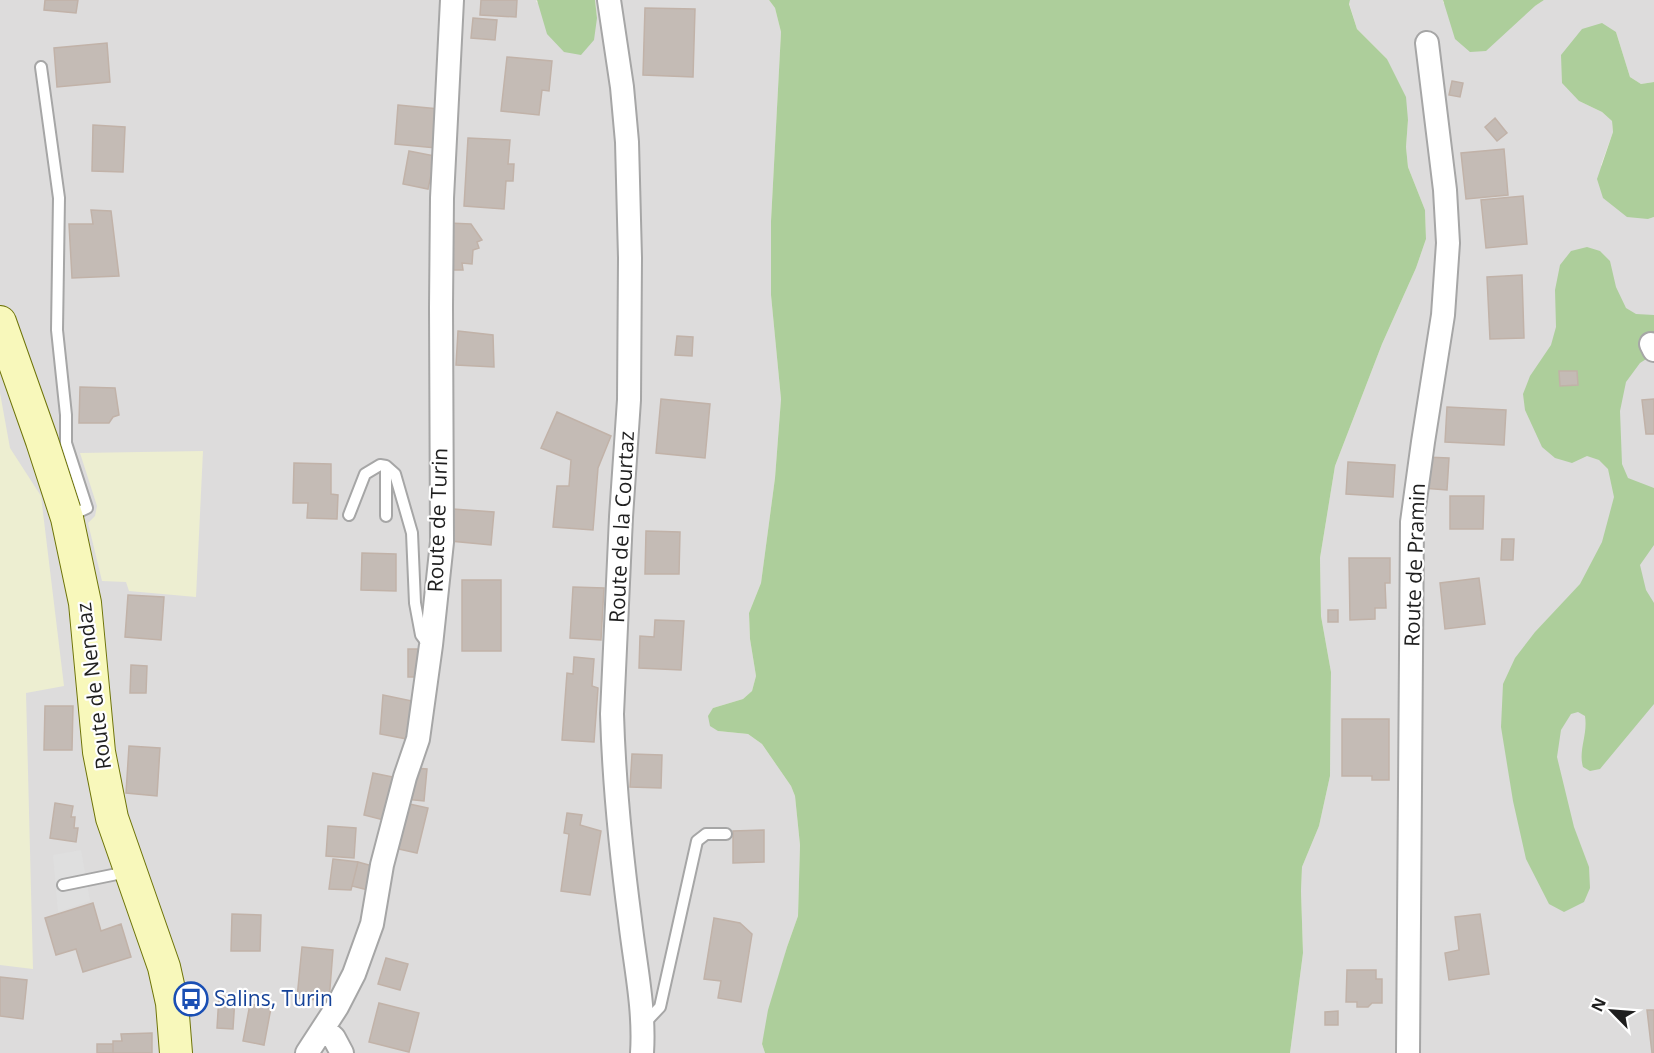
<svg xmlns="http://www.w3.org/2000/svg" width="1654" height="1053" viewBox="0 0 1654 1053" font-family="'Open Sans',sans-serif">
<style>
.residential{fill:#dddcdc}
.farmland{fill:#edeed1}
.forest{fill:#adce9b}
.parking{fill:#dfdfdf}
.building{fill:#c4bbb5;stroke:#c1b2a8;stroke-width:1.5}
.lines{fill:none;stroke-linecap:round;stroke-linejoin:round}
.service-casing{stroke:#a6a6a6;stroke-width:14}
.minor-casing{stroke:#a6a6a6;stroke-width:26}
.secondary-casing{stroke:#6e7408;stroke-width:34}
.service{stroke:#fff;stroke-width:10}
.minor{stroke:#fff;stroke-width:22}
.secondary{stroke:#f8f8bb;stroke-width:32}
.labels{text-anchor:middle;stroke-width:4.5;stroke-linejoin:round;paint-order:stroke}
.street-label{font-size:21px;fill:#1f1f1f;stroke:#fff}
.transit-label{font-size:21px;fill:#164399;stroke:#fff;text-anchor:start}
</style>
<rect width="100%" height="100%" fill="#efece5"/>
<path class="residential" d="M 0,0 L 537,0 L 536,2 L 597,18 L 595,0 L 769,0 L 775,8 L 781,32 L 771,221 L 771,295 L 781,399 L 775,478 L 761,583 L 749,613 L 750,639 L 756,676 L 752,691 L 743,699 L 713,708 L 718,731 L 748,734 L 762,744 L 791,786 L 795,796 L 800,845 L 798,916 L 787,947 L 762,1044 L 765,1053 L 0,1053 Z
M 1350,0 L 1443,0 L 1443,3 L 1535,6 L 1544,0 L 1654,0 L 1654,82 L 1641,84 L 1630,77 L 1616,32 L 1579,101 L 1602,112 L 1612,121 L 1613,132 L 1601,165 L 1648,219 L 1654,217 L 1654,1053 L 1290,1053 L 1303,953 L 1301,891 L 1302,867 L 1319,826 L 1330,776 L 1331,672 L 1321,616 L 1320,558 L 1335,466 L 1382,344 L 1416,268 L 1426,239 L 1425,210 L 1408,167 L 1406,147 L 1408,120 L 1387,59 L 1357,29 L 1349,3 Z"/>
<path class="farmland" d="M 0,393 L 10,448 L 41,496 L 64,686 L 26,693 L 33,969 L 0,965 Z
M 203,451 L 196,597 L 129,591 L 126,582 L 102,581 L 88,523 L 95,516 L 97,506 L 80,453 Z"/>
<path class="forest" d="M 537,0 L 595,0 L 597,18 L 594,40 L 581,55 L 564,52 L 547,34 Z
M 769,0 L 1350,0 L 1349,4 L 1357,29 L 1387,59 L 1406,97 L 1408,120 L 1406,147 L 1408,167 L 1425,210 L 1426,239 L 1416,268 L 1382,344 L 1335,466 L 1320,558 L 1321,616 L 1331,672 L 1330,776 L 1319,826 L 1302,867 L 1301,891 L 1303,953 L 1290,1053 L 765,1053 L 762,1044 L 768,1010 L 787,947 L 798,916 L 800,845 L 795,796 L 791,786 L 762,744 L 748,734 L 718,731 L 710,726 L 708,716 L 713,708 L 743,699 L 752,691 L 756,676 L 750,639 L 749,613 L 761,583 L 775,478 L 781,399 L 771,295 L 771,221 L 781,32 L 775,8 Z
M 1443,0 L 1544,0 L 1535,6 L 1486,51 L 1470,52 L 1455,39 Z
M 1602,23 L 1616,32 L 1630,77 L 1641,84 L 1654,82 L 1654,217 L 1648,219 L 1627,217 L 1603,198 L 1597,179 L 1613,132 L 1612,121 L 1602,112 L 1579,101 L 1562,83 L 1561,55 L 1582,29 Z
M 1587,247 L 1600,251 L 1610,261 L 1616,287 L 1626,308 L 1636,314 L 1654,315 L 1654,354 L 1640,363 L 1626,382 L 1620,411 L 1622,464 L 1628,478 L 1654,488 L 1654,545 L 1640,565 L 1646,590 L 1654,603 L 1654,704 L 1600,769 L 1590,771 L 1583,767 C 1578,750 1588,735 1585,716 L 1578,712 L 1571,714 L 1561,730 L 1557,757 L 1574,827 L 1589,867 L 1590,888 L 1584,902 L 1564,912 L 1549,904 L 1526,859 L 1513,801 L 1501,727 L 1503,684 L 1515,658 L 1535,632 L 1580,584 L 1602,542 L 1614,497 L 1608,469 L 1599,460 L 1587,456 L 1572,463 L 1555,458 L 1542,447 L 1525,410 L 1523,394 L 1530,376 L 1551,345 L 1556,327 L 1555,290 L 1560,265 L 1571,251 Z"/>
<path class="parking" d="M 81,850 L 90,901 L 58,912 L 53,855 Z"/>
<path class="building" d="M 45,0 L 78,0 L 76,13 L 44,10 Z
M 481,0 L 517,0 L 516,17 L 480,15 Z
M 645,8 L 695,9 L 693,77 L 643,75 Z
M 473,18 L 497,20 L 495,40 L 471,38 Z
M 107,43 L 110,82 L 57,87 L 54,48 Z
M 507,57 L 552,61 L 549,91 L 542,90 L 539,115 L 501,111 Z
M 1452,81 L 1463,83 L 1460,97 L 1449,95 Z
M 398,105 L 439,109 L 436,148 L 395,144 Z
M 1495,118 L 1507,133 L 1497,141 L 1485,127 Z
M 93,125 L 125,127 L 123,172 L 92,171 Z
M 468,138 L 510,140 L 508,164 L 514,164 L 513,181 L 506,181 L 504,209 L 464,206 Z
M 1504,149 L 1508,195 L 1466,199 L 1461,153 Z
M 409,151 L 435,156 L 428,189 L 403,184 Z
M 1523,196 L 1527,244 L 1486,248 L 1481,200 Z
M 91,210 L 111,211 L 119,276 L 72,278 L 69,224 L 93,224 Z
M 448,223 L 471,224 L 482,240 L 477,242 L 479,248 L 473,250 L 472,264 L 462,263 L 463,270 L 445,270 Z
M 1522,275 L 1524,338 L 1490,339 L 1487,277 Z
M 458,331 L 493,335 L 494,367 L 456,365 Z
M 677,336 L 693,337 L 692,356 L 675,355 Z
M 1559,371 L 1577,371 L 1578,385 L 1560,386 Z
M 80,387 L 115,388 L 119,415 L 113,417 L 109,423 L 79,423 Z
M 661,399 L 710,404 L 705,458 L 656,453 Z
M 1654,399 L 1654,434 L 1646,434 L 1642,400 Z
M 1447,407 L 1506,410 L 1504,445 L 1445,442 Z
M 557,412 L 611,436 L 598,468 L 593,530 L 553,527 L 557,486 L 569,486 L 571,460 L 541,448 Z
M 1424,457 L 1449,458 L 1447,490 L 1422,488 Z
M 1348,462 L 1395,465 L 1393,497 L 1346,494 Z
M 294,463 L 331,464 L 331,494 L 338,495 L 337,519 L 307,518 L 308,503 L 293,503 Z
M 1450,496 L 1484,496 L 1483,529 L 1450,529 Z
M 453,509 L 494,512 L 491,545 L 450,541 Z
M 646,531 L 680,532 L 679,574 L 645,574 Z
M 1502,539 L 1514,539 L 1513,560 L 1501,560 Z
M 362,553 L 396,554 L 396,591 L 361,590 Z
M 1349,558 L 1390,558 L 1390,583 L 1385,583 L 1386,608 L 1375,608 L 1375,619 L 1350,620 Z
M 1479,578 L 1485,624 L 1445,629 L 1440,583 Z
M 462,580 L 501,580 L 501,651 L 462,651 Z
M 573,587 L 604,588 L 601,640 L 570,638 Z
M 128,595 L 164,597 L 161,640 L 125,637 Z
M 1328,610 L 1338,610 L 1338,622 L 1328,622 Z
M 655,620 L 684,621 L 681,670 L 639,668 L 640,636 L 654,637 Z
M 408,649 L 422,649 L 421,677 L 408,677 Z
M 574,657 L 594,659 L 592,686 L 598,688 L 594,742 L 562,740 L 567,673 L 573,674 Z
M 131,665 L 147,666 L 146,693 L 130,693 Z
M 383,695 L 417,702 L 412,740 L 380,734 Z
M 45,706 L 73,706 L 72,750 L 44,750 Z
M 1342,719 L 1389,719 L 1389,780 L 1372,780 L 1372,776 L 1342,776 Z
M 129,746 L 160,748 L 157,796 L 126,793 Z
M 632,754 L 662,755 L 661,788 L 630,787 Z
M 415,768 L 427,769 L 424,801 L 405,799 Z
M 373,773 L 398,778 L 388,821 L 364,815 Z
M 55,803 L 73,806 L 71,817 L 75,817 L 74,828 L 78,828 L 76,842 L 50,838 Z
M 405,803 L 428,808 L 417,853 L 394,848 Z
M 567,813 L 582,815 L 580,825 L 601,831 L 590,895 L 561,891 L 569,834 L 564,833 Z
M 328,826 L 356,828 L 354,858 L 326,856 Z
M 764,830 L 764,862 L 733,863 L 733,831 Z
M 333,859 L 358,862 L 351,890 L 329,889 Z
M 358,862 L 380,868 L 376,892 L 352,886 Z
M 93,903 L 101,931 L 121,924 L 131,957 L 83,972 L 76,949 L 56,955 L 45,918 Z
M 232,914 L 261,915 L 260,951 L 231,951 Z
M 1480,914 L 1489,974 L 1449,980 L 1445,953 L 1459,950 L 1455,917 Z
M 714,918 L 740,923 L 752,934 L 741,1002 L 718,998 L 721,981 L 704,979 Z
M 302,947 L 333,950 L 329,1001 L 297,998 Z
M 386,958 L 408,964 L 400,990 L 378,984 Z
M 1347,970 L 1376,970 L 1376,979 L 1382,979 L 1382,1003 L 1372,1003 L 1368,1007 L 1357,1007 L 1357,1002 L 1346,1002 Z
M 0,977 L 27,980 L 23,1019 L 0,1016 Z
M 219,996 L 235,997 L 233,1029 L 217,1028 Z
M 379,1003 L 419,1013 L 409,1052 L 369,1042 Z
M 250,1004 L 271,1008 L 264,1045 L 243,1041 Z
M 1647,1010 L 1654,1010 L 1654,1053 L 1652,1053 Z
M 1338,1011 L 1338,1025 L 1325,1025 L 1325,1012 Z
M 152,1033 L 152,1053 L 113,1053 L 113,1041 L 122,1041 L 121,1034 Z
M 97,1044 L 113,1044 L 113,1053 L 97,1053 Z"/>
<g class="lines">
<defs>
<path id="service" d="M 41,67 L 59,198 L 57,330 L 66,415 L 66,443 L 87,508 L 70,516
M 349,515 L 365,474 L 380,465 L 386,466
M 386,516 L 386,466 L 395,474 L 412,533 L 415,603 L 421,635 L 427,643 L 431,644
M 63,885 L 127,872
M 643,1025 L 660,1007 L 697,841 L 706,834 L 726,834"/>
<path id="minor" d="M 609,0 L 622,87 L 627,142 L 630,258 L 629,400 L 621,517 L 612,714 C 614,783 621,852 630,920 C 635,964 645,1009 642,1053
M 1651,344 L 1654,350
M 324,1029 L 334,1038 L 342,1053
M 307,1053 L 337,1007 L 354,974 L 372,924 L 382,865 L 405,777 L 418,739 L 431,645 L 442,542 L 441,307 L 442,198 L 452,0
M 1408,1053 L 1412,522 L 1423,442 L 1443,315 L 1448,243 L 1445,190 L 1427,43"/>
<path id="secondary" d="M 0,322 L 42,441 L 67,518 L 85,603 L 99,752 L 112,818 L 164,967 L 172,1003 L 176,1053"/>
</defs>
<use href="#service" class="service-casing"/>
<use href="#minor" class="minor-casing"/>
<use href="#secondary" class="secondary-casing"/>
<use href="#service" class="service"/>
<use href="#minor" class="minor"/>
<use href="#secondary" class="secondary"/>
</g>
<defs>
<symbol id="bus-ring" viewBox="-11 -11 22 22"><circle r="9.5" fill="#fff" stroke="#1a4fb4" stroke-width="1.5"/><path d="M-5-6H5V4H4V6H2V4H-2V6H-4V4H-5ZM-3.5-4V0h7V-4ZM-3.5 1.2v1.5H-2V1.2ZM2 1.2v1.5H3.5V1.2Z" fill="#1a4fb4"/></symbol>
</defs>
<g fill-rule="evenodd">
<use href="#bus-ring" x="172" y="980" width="38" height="38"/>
</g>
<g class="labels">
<g class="street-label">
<text transform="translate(438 520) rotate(-88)" y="7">Route de Turin</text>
<text transform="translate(622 527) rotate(-87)" y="7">Route de la Courtaz</text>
<text transform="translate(1415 565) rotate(-88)" y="7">Route de Pramin</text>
<text transform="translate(94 686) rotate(-97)" y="7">Route de Nendaz</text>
</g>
<g class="transit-label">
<text x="214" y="1006">Salins, Turin</text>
</g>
</g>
<g transform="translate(1612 1011) rotate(295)" stroke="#ffffff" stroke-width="4.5" paint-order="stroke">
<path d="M0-4.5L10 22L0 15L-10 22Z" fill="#1f1f1f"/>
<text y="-9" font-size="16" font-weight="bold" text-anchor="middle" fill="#1f1f1f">N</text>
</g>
</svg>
